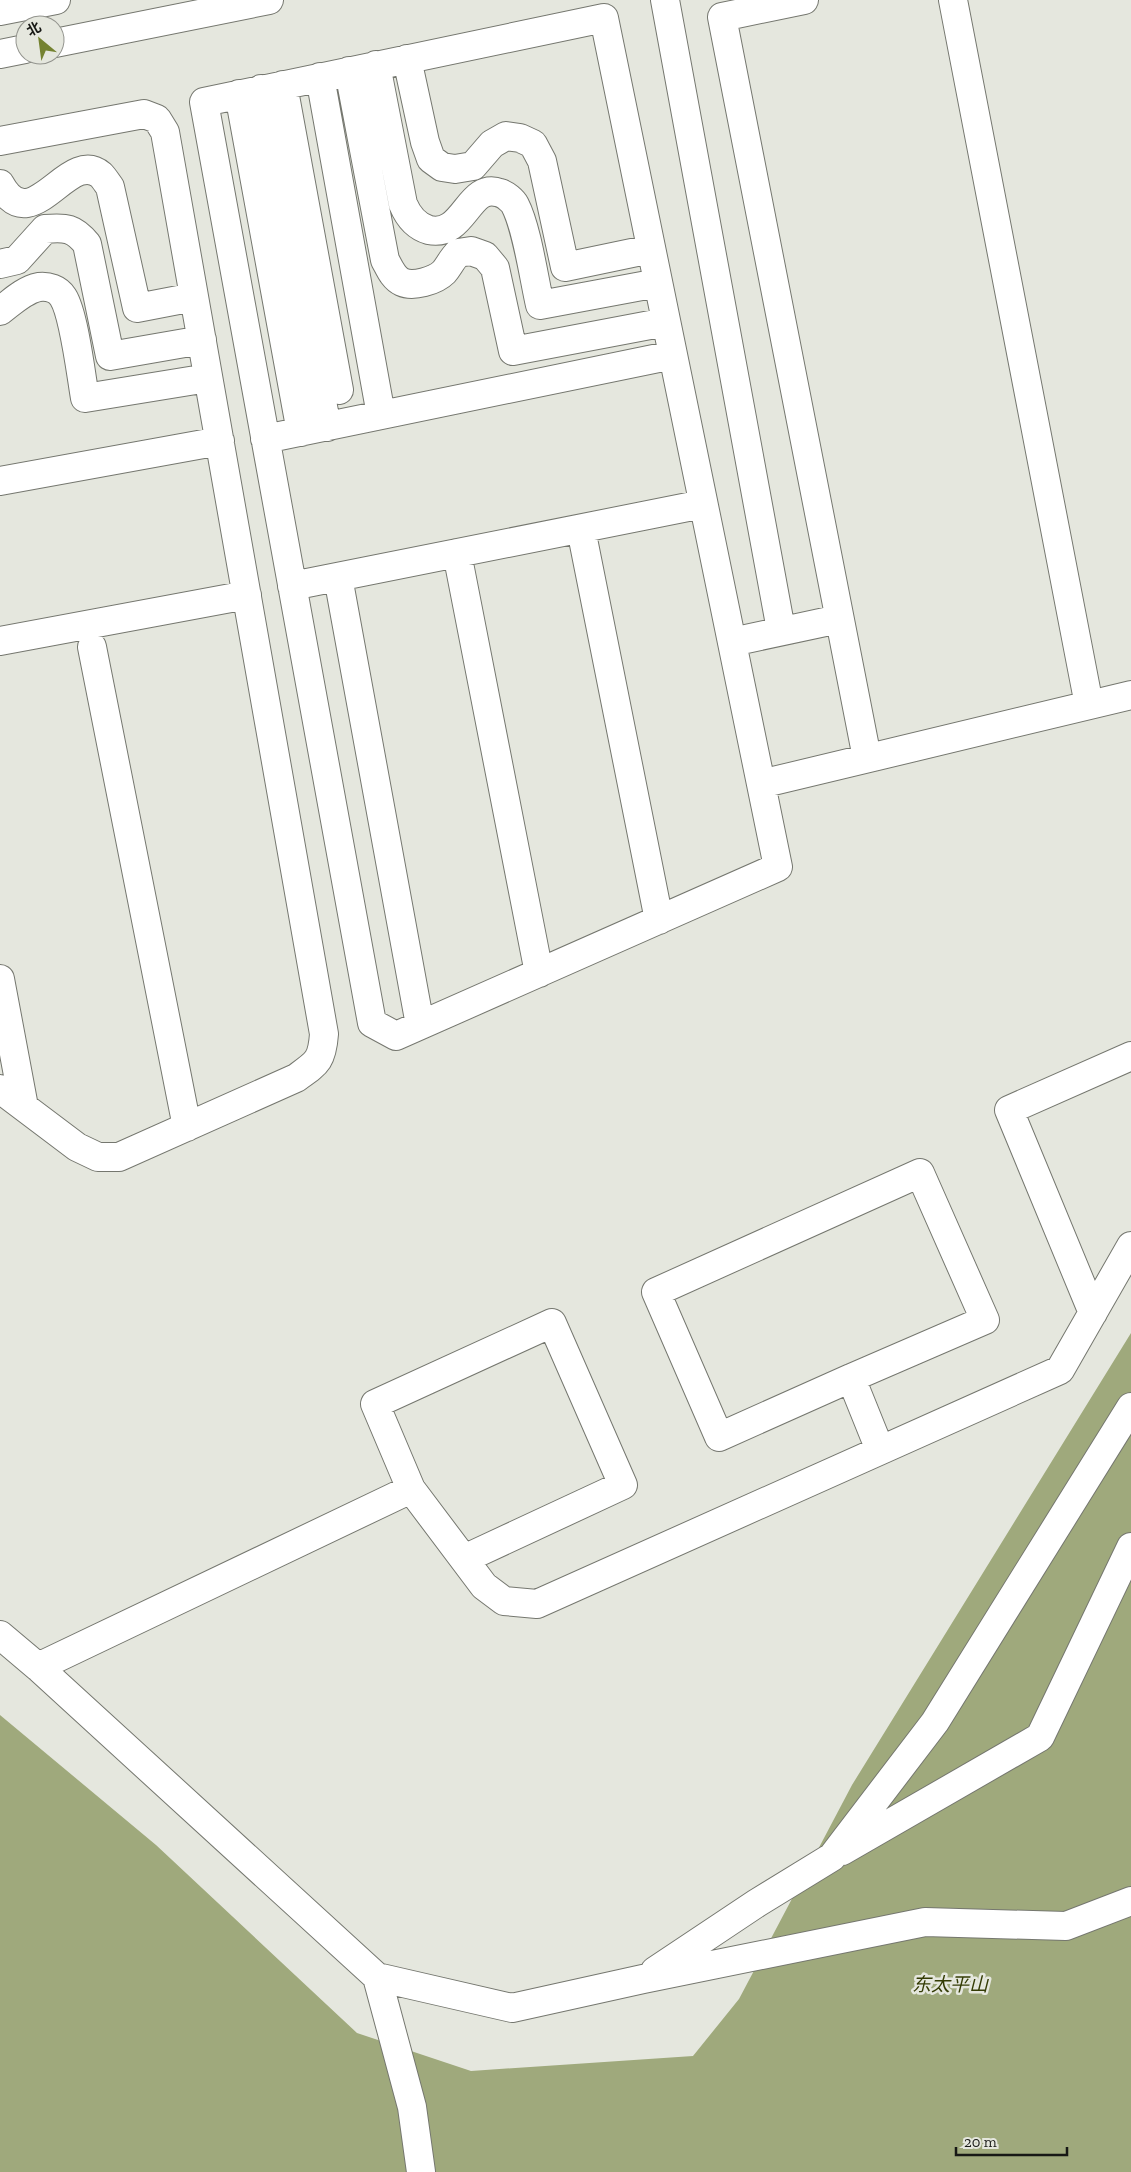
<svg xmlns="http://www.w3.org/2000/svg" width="1131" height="2172" viewBox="0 0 1131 2172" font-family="'Zilla Slab','Noto Sans SC',serif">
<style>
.forest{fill:#9fa97c}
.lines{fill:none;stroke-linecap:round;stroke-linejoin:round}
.minor-casing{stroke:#75776f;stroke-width:30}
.minor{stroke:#fff;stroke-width:28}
.labels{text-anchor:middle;stroke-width:5;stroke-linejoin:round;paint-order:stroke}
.park-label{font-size:19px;font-style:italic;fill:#343c05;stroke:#e5e7de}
</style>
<rect width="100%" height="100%" fill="#e5e7de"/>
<path class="forest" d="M 1131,1333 L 1131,2172 L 0,2172 L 0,1715 L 156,1845 L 357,2033 L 471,2071 L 693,2056 L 739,1999 L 852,1785 Z"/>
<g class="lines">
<defs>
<path id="minor" d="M 665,0 L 781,630
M 804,0 L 722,17 L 867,758
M 953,0 L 1089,705
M 0,11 L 56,0
M 604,18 L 778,867 L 396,1036 L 372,1023 L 204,102 Z
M 55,43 L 269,0
M 0,54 L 25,49
M 407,59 L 425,142 L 431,159 L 442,167 L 455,169 L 473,166 L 492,144 L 506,136 L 520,138 L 533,144 L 542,161 L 565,267 L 651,249
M 376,65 L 403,204 C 408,216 415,226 429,230 C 465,238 468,181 500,193 C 505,194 513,201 515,205 C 527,228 534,279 540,305 L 658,283
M 349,71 L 385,260 C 389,267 393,278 402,282 C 413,287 435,281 444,272 C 449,266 452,259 458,253 L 471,251 L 485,256 L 495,268 L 513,351 L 666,322
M 320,77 L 381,415
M 283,85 L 339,390
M 261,89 L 327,427
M 239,94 L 301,432
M 0,141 L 144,114 L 157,119 L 165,132 L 324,1034 C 322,1061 317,1063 296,1078 L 119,1157 L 98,1157 L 77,1147 L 0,1089
M 0,184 C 32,242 68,147 101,175 C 104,178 107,183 110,187 L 137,308 L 194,297
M 0,264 L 17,260 L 45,229 C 66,227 74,228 87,244 L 110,356 L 202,340
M 0,311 C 12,302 24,290 39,287 C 48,286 58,289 63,297 C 74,314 81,375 85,398 L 208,378
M 265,439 L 673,355
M 0,481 L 220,441
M 581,529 L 659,920
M 457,553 L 539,973
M 338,577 L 420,1025
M 292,586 L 703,504
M 0,641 L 247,595
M 732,642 L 839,619
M 92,647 L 187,1127
M 761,784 L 1131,695
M 0,979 L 24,1107
M 1093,1313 L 1009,1110 L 1131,1056
M 851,1378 L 719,1437 L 656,1292 L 920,1173 L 985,1320 L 851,1378 L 880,1450
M 411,1489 L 375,1404 L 552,1323 L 623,1485 L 464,1559
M 0,1635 L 38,1667 L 377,1977 L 512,2008 L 643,1979 L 925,1922 L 1066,1926 L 1131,1901
M 38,1667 L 411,1489 L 484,1586 L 504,1601 L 537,1604 L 1060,1370 L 1131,1246
M 842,1851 L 1040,1737 L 1131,1547
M 655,1971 L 757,1903 L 832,1857 L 935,1722 L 1131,1407
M 377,1977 L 412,2107 L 421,2172"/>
</defs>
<use href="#minor" class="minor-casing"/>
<use href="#minor" class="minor"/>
</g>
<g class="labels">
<g class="park-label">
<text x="950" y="1991">东太平山</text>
</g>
</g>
<g transform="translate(40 40) rotate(331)"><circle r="24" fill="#e5e7de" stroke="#93948e"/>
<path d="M0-4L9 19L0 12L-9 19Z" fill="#748230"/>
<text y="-8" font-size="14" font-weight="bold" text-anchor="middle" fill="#171815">北</text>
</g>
<path d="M956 2147v8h111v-8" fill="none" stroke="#171815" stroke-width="2.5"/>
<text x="964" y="2147" font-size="15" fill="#171815" stroke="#e5e7de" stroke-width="4" paint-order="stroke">20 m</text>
</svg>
